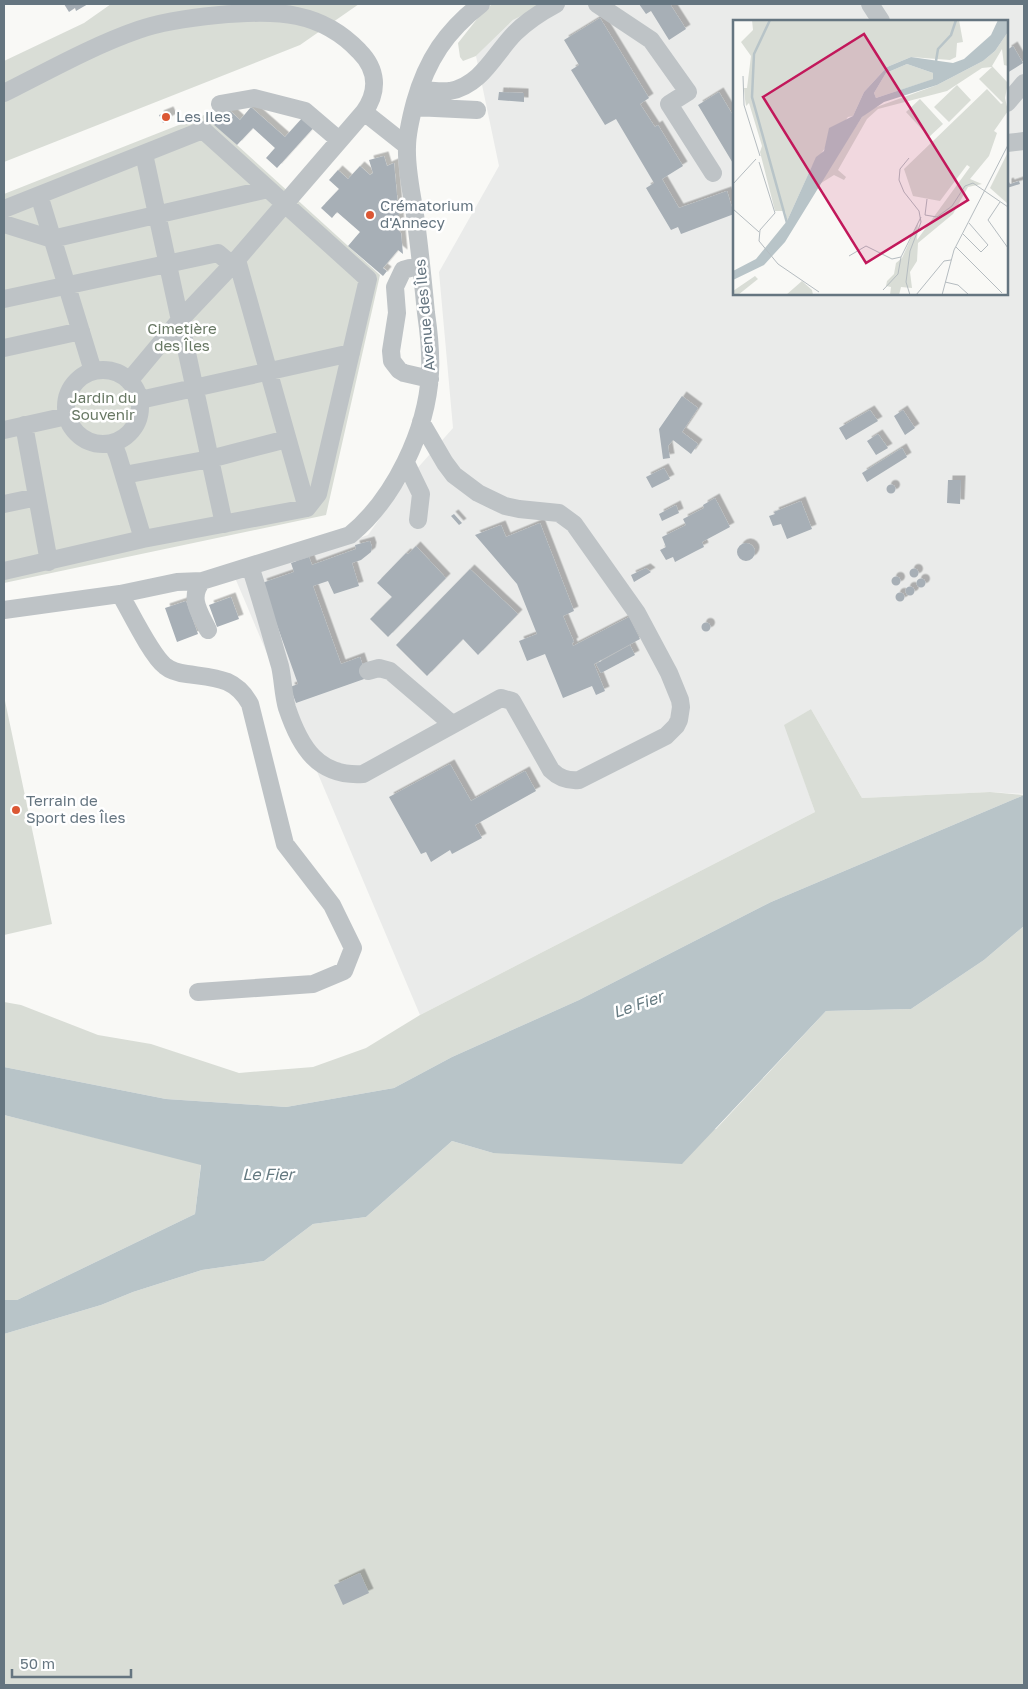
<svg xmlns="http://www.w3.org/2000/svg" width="1028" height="1689" viewBox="0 0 1028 1689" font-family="'Golos Text',sans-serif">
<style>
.built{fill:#eaebea;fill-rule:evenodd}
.green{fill:#d9ddd6}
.water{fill:#b8c4c8}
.building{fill:#a7afb6;filter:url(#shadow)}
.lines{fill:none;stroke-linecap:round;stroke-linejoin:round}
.minor{stroke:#bec3c6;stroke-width:18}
.poi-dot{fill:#db5734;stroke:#fff;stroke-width:2}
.labels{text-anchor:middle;stroke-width:5;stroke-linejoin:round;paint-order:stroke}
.poi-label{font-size:15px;fill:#657580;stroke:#fff;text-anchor:start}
.street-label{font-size:15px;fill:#657580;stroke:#fff}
.park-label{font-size:15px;fill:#687864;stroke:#fff}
.water-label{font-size:16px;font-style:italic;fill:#657a81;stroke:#fff}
.inset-river{fill:none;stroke:#b8c4c8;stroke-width:2.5}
.inset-road{fill:none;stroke:#b5bcc0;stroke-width:1}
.view{fill:#c2185b;fill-opacity:0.15;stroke:#c2185b;stroke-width:2.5}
.inset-edge{fill:none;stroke:#657580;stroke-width:2.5}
</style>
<defs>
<filter id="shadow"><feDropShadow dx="4.5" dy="-4.5" stdDeviation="0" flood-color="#0004"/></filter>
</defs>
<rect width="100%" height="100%" fill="#f9f9f6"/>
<path class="built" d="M 546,4 L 1024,4 L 1024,794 L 990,792 L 862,798 L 811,709 L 785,725 L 815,812 L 420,1015 L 233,573 L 336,546 L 368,535 L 407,480 L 453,428 L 439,272 L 499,166 L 476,56 L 513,20 ZM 734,21 L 1007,21 L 1007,294 L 734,294 Z"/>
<path class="green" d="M 111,4 L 359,4 L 300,45 L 4,162 L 4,61 L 84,23 Z
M 492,4 L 546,4 L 513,20 L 476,56 L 463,61 L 460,57 L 458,43 L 481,14 Z
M 204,115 L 380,275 L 326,515 L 4,583 L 4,194 Z
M 4,696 L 52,924 L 4,935 Z
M 811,709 L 862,798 L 990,792 L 1024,795 L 771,902 L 579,1000 L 452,1057 L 394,1088 L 286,1107 L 166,1099 L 4,1067 L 4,1002 L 21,1005 L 98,1035 L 151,1044 L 239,1073 L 313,1067 L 366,1048 L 420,1015 L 815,812 L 784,725 Z
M 1024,926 L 1024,1685 L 4,1685 L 4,1334 L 101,1305 L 133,1292 L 202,1270 L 264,1261 L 313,1224 L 366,1217 L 452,1141 L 493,1153 L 716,1129 L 826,1011 L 911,1009 L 984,960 Z
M 4,1115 L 201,1164 L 195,1214 L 17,1300 L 4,1300 Z"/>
<path class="water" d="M 1024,795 L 1024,926 L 984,960 L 911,1009 L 826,1011 L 682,1164 L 493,1153 L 452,1141 L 366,1217 L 313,1224 L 264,1261 L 202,1270 L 133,1292 L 101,1305 L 4,1334 L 4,1300 L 17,1300 L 195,1214 L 201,1165 L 4,1115 L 4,1067 L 166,1099 L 286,1107 L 394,1088 L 452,1057 L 579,1000 L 771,902 Z"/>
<path class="building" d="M 64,4 L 88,4 L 76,11 L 75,8 L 69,12 Z
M 639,4 L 670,4 L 686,29 L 669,40 L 651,11 L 646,14 Z
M 600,18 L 649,98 L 640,104 L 655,127 L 658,125 L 683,166 L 662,179 L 679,208 L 727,191 L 734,214 L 681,234 L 678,227 L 671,230 L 646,188 L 654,183 L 616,119 L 605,125 L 571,70 L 579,65 L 564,40 Z
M 1013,46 L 1023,63 L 1007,73 L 1007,50 Z
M 499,92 L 524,93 L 524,102 L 498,100 Z
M 719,92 L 734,117 L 734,165 L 698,105 Z
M 251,107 L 285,137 L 304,116 L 315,126 L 277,168 L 266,158 L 275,148 L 253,128 L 237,145 L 213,124 L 227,108 L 240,120 Z
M 169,111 L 172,118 L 163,123 L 159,115 Z
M 384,156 L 387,166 L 394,163 L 400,227 L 397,228 L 401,233 L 403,254 L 398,250 L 383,268 L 387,271 L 383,276 L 348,246 L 360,232 L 337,212 L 332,218 L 321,208 L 339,189 L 329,180 L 338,170 L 348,179 L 360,166 L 370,175 L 373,173 L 369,160 Z
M 1019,181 L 1020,184 L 1007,188 L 1007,183 L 1009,182 L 1010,184 Z
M 682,396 L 698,408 L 682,432 L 698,444 L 691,454 L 673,440 L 668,446 L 670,458 L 663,459 L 659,429 Z
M 870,410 L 878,421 L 846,440 L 839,428 Z
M 903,410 L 915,428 L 905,435 L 894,416 Z
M 878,434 L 888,448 L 876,455 L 867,441 Z
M 902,448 L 907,457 L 867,482 L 862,473 Z
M 664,468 L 670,479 L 652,488 L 646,477 Z
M 948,480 L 961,480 L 960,504 L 947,503 Z
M886.5 489a4.5 4.5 0 1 1 9 0a4.5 4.5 0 1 1-9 0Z
M 715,498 L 730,527 L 702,542 L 704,547 L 696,551 L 675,562 L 673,557 L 666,560 L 660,550 L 666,547 L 662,537 L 686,525 L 683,519 L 704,508 L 703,505 Z
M 801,501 L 812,529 L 787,539 L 781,524 L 773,526 L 769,516 L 775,514 L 774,512 Z
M 676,505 L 679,513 L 662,521 L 659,514 Z
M 454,514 L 462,523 L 459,525 L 451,516 Z
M 540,523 L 574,611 L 563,616 L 574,642 L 572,643 L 573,646 L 629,617 L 640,639 L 594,664 L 605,691 L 596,695 L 592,686 L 563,698 L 545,654 L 527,661 L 519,641 L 537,634 L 517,584 L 475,535 L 501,525 L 506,537 Z
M 370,541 L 372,547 L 371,552 L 361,560 L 352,563 L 359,586 L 334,594 L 328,581 L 313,586 L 341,664 L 360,657 L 367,678 L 296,703 L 290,687 L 298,684 L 262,583 L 294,572 L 291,563 L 309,557 L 312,565 L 356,549 L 355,545 Z
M737 552a9 9 0 1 1 18 0a9 9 0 1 1-18 0Z
M 416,546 L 446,578 L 388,637 L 370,619 L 392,597 L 377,583 L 406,553 L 408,554 Z
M 646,568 L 651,572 L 634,582 L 631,575 Z
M909.5 573a4.5 4.5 0 1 1 9 0a4.5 4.5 0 1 1-9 0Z
M 470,569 L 518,614 L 478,655 L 463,639 L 427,676 L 396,645 Z
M891.5 581a4.5 4.5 0 1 1 9 0a4.5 4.5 0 1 1-9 0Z
M916.5 583a4.5 4.5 0 1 1 9 0a4.5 4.5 0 1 1-9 0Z
M905.5 591a4.5 4.5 0 1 1 9 0a4.5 4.5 0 1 1-9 0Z
M895.5 597a4.5 4.5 0 1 1 9 0a4.5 4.5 0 1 1-9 0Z
M 231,597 L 239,619 L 217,627 L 209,605 Z
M 186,601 L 198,634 L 177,642 L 165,608 Z
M701.5 627a4.5 4.5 0 1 1 9 0a4.5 4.5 0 1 1-9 0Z
M 630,645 L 635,655 L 601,673 L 596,664 Z
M 450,764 L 471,801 L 525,771 L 536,791 L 475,825 L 482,838 L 452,854 L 450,850 L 431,862 L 426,852 L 421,854 L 389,797 Z
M 360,1573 L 369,1593 L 343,1605 L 334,1585 Z"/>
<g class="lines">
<path class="minor" d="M 597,4 L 651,40 L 688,92 L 669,104 L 713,173
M 870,4 L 881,21
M 419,90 C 429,90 440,92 450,91 C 482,85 495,53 515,33 C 528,20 541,12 556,4
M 4,93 C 48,71 92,46 138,30 C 175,17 259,8 297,16 C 321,21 342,33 359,51 C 377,69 379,91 364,112 L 232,265 L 180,320 L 129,381
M 1007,103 L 1024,83
M 220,104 L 254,98 L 305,111 L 339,140
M 414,107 L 477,110
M 364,112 L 407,146
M 1007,143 L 1024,141
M 144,154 L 224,524
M 39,195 L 93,371
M 4,209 L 203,130 L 368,279 L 318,494 L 307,508 L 143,539 L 4,571
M 4,224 L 52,239 L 268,189
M 237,260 L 307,508
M 410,268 L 403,270 L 395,287 L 397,313 L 391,351 L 392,361 L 399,370 L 404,373 L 430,379
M 4,299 L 218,253 L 232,265
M 4,348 L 81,331
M66 407a37 37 0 1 1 74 0a37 37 0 1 1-74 0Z
M 140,400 L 351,353
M 24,425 L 49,562
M 4,430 L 67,416
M 113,443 L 118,456 L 143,539
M 406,463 L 421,494 L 418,520
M 124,475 L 210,459 L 287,439
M 4,504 L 37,497
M 250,566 C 261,599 270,632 280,666 C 283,679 283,694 287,708 C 300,747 318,777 363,774 L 501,698 L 512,701 L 551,770 C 559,778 567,781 579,780 L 666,736 L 676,726 L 679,720 L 681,707 L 680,700 L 669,673 L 637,613 L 574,524 L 559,513 L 519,509 L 505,506 L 478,493 L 454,475 L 445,463 L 421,422
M 120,594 C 130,611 151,655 165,666 C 171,671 179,673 187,674 C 215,678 235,677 250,704 L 285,844 L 332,905 L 353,948 L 344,971 L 313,984 L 198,992
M 4,610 L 120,594 L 177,582 L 202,581
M 208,630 C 200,613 188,598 202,581 L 350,535 C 394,499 427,431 430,373 C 431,353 429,333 426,313 C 423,282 420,252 416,222 C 413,198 406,172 407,147 C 407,132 411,117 415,102 C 427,60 446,31 481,4
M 368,671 L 379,668 L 390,671 L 452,724"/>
</g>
<g class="poi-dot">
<circle cx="166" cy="117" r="5"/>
<circle cx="370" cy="215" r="5"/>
<circle cx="16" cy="810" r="5"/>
</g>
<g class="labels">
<g class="poi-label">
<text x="176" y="122">Les Iles</text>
<text x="380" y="211">Crématorium<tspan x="380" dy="17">d'Annecy</tspan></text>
<text x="26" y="806">Terrain de<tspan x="26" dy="17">Sport des Îles</tspan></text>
</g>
<g class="street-label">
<text transform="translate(425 315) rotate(-95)" y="5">Avenue des Îles</text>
</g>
<g class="park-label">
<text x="182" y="334">Cimetière<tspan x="182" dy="17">des Îles</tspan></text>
<text x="103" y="403">Jardin du<tspan x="103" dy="17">Souvenir</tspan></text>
</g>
<g class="water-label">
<text transform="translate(638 1004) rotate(-19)" y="6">Le Fier</text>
<text x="268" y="1180">Le Fier</text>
</g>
</g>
<g transform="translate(733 20)">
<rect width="275" height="275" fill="#f9f9f6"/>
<path d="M 19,0 L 226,0 L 230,22 L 224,23 L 223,37 L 217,40 L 178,37 L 154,47 L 131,72 L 120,96 L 115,97 L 79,146 L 54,201 L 52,191 L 42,191 L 27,132 L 29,126 L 16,83 L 13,86 L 12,79 L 11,68 L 14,68 L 18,36 L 8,22 L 20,10 ZM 275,12 L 275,46 L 271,45 L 269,29 L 259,46 L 275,63 L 272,78 L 275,91 L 261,111 L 264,113 L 256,136 L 237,159 L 249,164 L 235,167 L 220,194 L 185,223 L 184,241 L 177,252 L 179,268 L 168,267 L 166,275 L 157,275 L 158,267 L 153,266 L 154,261 L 161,254 L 163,243 L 169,238 L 185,203 L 184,220 L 237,147 L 234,145 L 207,181 L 180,176 L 171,149 L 254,69 L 268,84 L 270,83 L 246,59 L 259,47 L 249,48 L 214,71 L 145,89 L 134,99 L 105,150 L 113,157 L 111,160 L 101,155 L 85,165 L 129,97 L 138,89 L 204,65 L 250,41 L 262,31 ZM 174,44 L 200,53 L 201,59 L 143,78 L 141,73 L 153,53 ZM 224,65 L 238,80 L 216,102 L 201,87 ZM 187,79 L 210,104 L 196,117 L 173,92 ZM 275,132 L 275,184 L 257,168 ZM 22,256 L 25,259 L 5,275 L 0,275 L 0,271 ZM 69,261 L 79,270 L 80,275 L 53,275 Z" fill="#d9ddd6"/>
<path d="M 265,0 L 275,0 L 275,12 L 262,31 L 250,41 L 204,65 L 151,82 L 129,97 L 52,222 L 31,245 L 0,260 L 0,251 L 23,239 L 54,201 L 83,137 L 91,131 L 96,108 L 120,96 L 131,72 L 154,47 L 178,37 L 220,43 L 231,39 L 258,15 ZM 174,44 L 200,53 L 200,59 L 143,78 L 141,73 L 153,53 Z" fill="#b8c4c8" fill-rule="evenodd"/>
<path class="inset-river" d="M 37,0 L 21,34 L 19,77 L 54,203M 203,41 L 205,29 L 218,15 L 223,0"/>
<path class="inset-road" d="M 10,56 L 11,85 L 27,136M 176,138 L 167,149 L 166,160 L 171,172 L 186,191 L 188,202 L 177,231 L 173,262 L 177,275M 26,142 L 42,193 L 27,210 L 26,221 L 45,244 L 86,272M 0,164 L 23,139M 255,164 L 275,125M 194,179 L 192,195 L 204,197 L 219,186 L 232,166 L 240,163 L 275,187M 267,182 L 255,200 L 275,228M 0,189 L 26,212M 230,214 L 248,232 L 255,225 L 236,203M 223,227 L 269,273M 116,236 L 133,226 L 159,239 L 168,237M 212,262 L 225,265 L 236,275M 150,270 L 165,254 L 168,237 L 188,197M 183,275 L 211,241 L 218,240M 209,275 L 221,230 L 255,164"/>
<path class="view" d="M 131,14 L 235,180 L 133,243 L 30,77 Z"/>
<rect width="275" height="275" class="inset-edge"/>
</g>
<rect width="1028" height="1689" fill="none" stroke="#657580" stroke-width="10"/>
<path d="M12 1669v8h119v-8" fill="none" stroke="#657580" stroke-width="2.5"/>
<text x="20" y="1669" font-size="15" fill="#657580" stroke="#ffffff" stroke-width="4" paint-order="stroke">50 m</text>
</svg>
